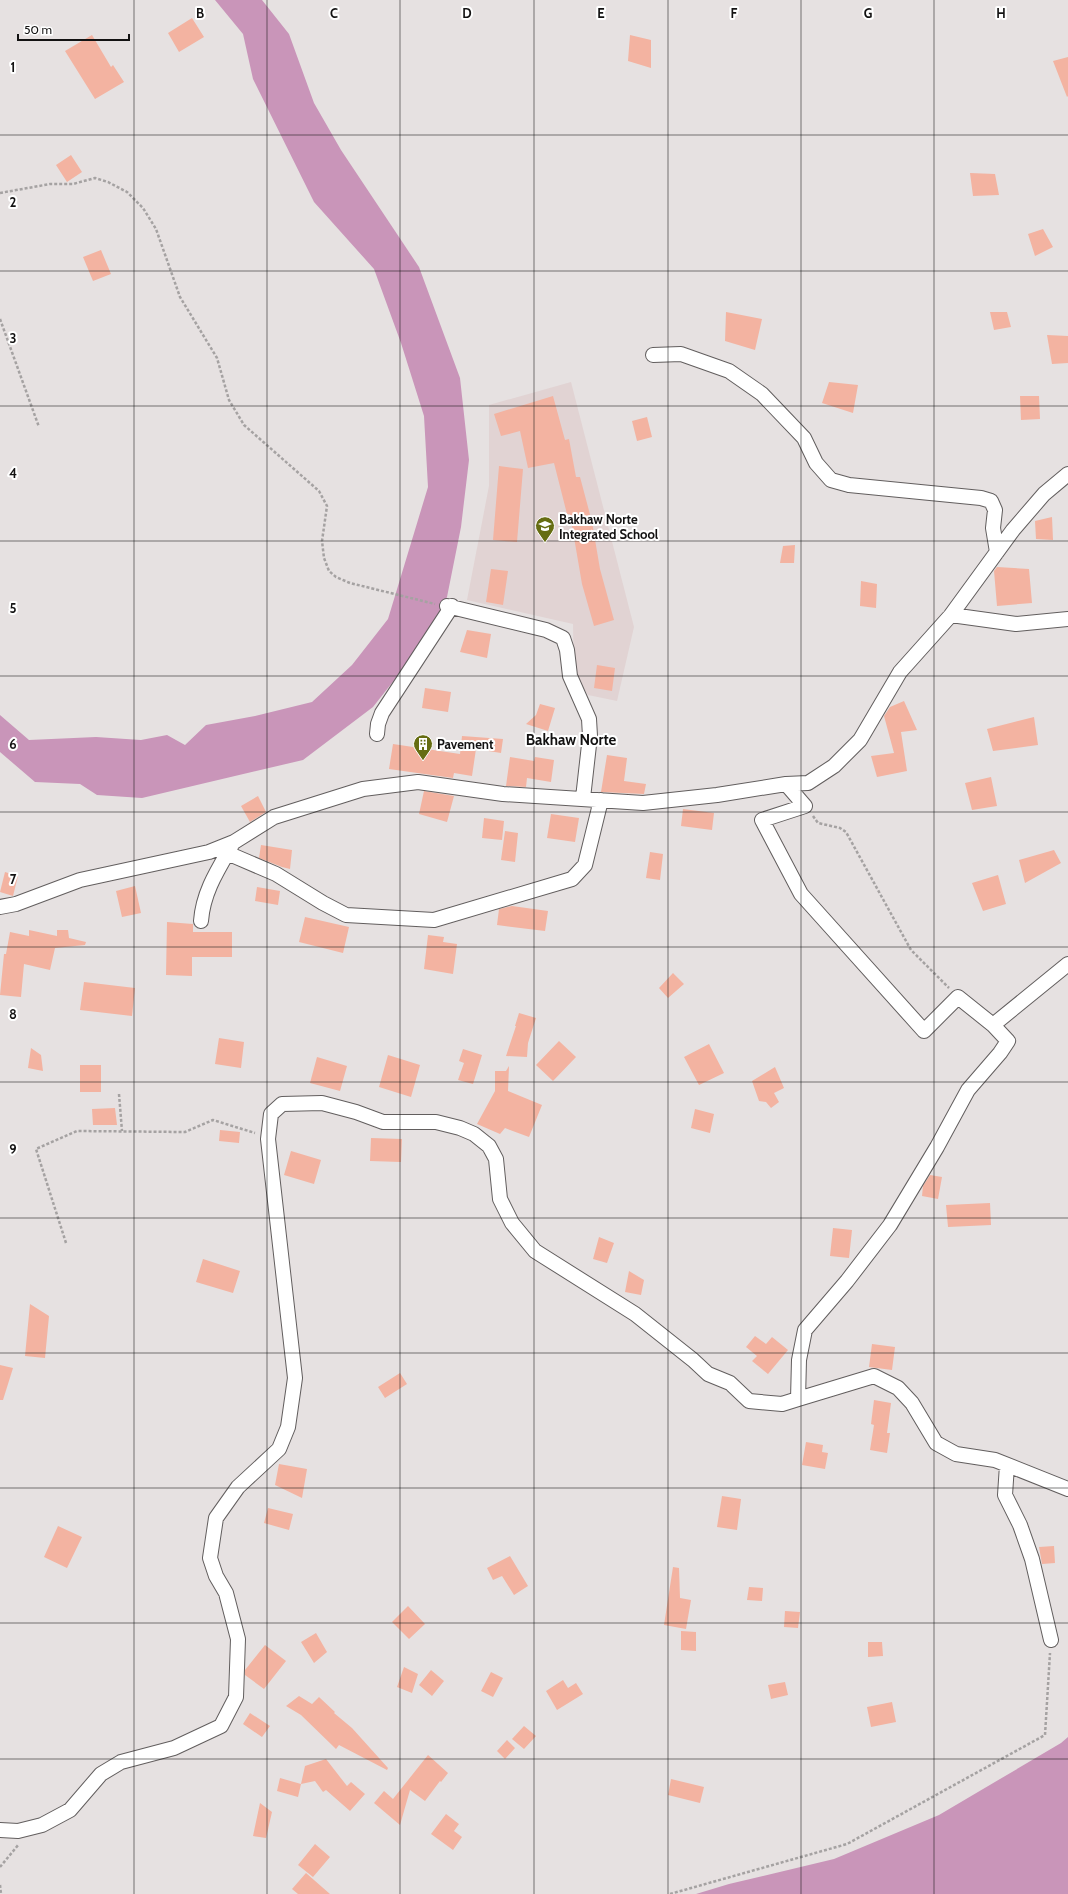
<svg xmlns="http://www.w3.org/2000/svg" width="1068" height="1894" viewBox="0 0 1068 1894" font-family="Cabin,sans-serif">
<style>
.built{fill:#e1d3d3}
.water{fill:#c995b9}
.building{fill:#f3b3a1}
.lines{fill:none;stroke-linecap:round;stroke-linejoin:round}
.street-casing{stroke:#625e5e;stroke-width:16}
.path{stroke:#a5a2a2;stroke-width:2.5;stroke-dasharray:3 2;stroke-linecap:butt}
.street{stroke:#fff;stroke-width:14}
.grid{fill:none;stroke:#131212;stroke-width:1;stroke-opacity:0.55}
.labels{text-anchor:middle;stroke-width:4;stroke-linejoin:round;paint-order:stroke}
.poi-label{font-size:13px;font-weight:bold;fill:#131212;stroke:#fff;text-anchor:start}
.quarter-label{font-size:15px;font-weight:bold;fill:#131212;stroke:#fff}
.grid-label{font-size:13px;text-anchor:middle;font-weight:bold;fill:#131212;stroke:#fff;stroke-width:4;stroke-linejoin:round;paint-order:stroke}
</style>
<rect width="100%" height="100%" fill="#e6e1e1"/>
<path class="built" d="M 571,382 L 634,627 L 617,701 L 588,695 L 574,675 L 573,624 L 467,600 L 489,486 L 489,405 Z"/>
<path class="water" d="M 215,0 L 262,0 L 289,34 L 314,103 L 341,150 L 419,267 L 460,378 L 469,460 L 461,527 L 447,597 L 421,646 L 373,707 L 303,760 L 142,798 L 97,795 L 80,784 L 35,782 L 0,752 L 0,715 L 29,740 L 96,737 L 141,740 L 167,735 L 185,745 L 206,725 L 255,716 L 312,702 L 352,665 L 388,619 L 428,487 L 424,416 L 401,343 L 374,269 L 314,202 L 253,79 L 243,34 Z
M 1068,1737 L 1068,1894 L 696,1894 L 729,1884 L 834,1859 L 939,1815 L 1061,1743 Z"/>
<path class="building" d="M 192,18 L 204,37 L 179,52 L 168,33 Z
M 92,35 L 111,67 L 113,65 L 124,82 L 95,99 L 65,51 Z
M 630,35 L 651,40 L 651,68 L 628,61 Z
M 1068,57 L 1068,96 L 1067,97 L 1053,61 Z
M 71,155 L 82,172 L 67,182 L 56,165 Z
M 970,173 L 995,174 L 999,195 L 973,196 Z
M 1043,229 L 1053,247 L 1035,256 L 1028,234 Z
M 101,250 L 111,274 L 93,281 L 83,257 Z
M 726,312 L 762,319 L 755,350 L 725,341 Z
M 990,312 L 1007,312 L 1011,327 L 994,330 Z
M 1047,335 L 1068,336 L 1068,363 L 1052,364 Z
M 829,382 L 858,385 L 853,413 L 822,403 Z
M 553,396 L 565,440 L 569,439 L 576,477 L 580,477 L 592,522 L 600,569 L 614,620 L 594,626 L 582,584 L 570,514 L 567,514 L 554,463 L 528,468 L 520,431 L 501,436 L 494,414 Z
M 1020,396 L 1039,396 L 1040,419 L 1021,420 Z
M 647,417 L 652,437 L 637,441 L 632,421 Z
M 499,466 L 523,469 L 517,542 L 493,540 Z
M 1052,517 L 1053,540 L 1036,539 L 1035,521 Z
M 795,545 L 794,563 L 780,563 L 783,546 Z
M 997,567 L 1029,569 L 1032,603 L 997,606 L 994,571 Z
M 491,569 L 508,571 L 503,605 L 486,602 Z
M 861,581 L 877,584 L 876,608 L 860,606 Z
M 467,630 L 491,634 L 487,658 L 460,652 Z
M 597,665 L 615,668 L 612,691 L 594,688 Z
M 425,688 L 451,692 L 448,712 L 422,708 Z
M 904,701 L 917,730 L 901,732 L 907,771 L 877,777 L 871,756 L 894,753 L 884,716 L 890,707 Z
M 540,704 L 555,708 L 548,731 L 526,724 L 536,715 Z
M 1034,717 L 1038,745 L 993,751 L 987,729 Z
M 462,736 L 503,739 L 501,753 L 476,749 L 472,776 L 454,773 L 453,778 L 389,769 L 393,744 L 460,754 Z
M 607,755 L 627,758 L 624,781 L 646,784 L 644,794 L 601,792 Z
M 510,757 L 534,761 L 535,757 L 554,760 L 551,782 L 527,778 L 526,787 L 506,786 Z
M 991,777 L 997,806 L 972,810 L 965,783 Z
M 424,791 L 454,796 L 447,822 L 419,814 Z
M 258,796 L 266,812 L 250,822 L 241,806 Z
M 683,809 L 714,813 L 712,830 L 681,826 Z
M 551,814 L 579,818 L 575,842 L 547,838 Z
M 484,818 L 504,821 L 502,840 L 482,838 Z
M 505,831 L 518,833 L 515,862 L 501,860 Z
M 261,845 L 292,850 L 290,869 L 282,867 L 259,858 Z
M 1054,850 L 1061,863 L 1025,883 L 1019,860 Z
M 650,852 L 663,854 L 660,880 L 646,878 Z
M 5,872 L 18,876 L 13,896 L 0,892 Z
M 998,875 L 1006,904 L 983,911 L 972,883 Z
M 135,886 L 141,913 L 122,917 L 116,891 Z
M 257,887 L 280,891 L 278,905 L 255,901 Z
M 512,906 L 548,911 L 545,931 L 497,925 L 499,909 Z
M 305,917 L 349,927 L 343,953 L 299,942 Z
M 167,922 L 193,924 L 193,932 L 232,932 L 232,957 L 192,957 L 192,976 L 166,975 Z
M 29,930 L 57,936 L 57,930 L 68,930 L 69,938 L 86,942 L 85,945 L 55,948 L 50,970 L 24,964 L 21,997 L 0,995 L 4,954 L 6,954 L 10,932 L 29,936 Z
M 428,935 L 444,937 L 443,942 L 457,944 L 453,974 L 424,969 Z
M 673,973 L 684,984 L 668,998 L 659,988 Z
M 84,982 L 135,988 L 132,1016 L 80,1010 Z
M 519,1013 L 536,1018 L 528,1043 L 527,1057 L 506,1056 L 516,1026 L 515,1026 Z
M 219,1038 L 244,1042 L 241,1068 L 215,1064 Z
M 559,1041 L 576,1057 L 553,1081 L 536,1065 Z
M 709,1044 L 724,1073 L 699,1085 L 684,1057 Z
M 31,1048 L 41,1055 L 43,1071 L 28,1068 Z
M 463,1049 L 482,1055 L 473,1084 L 458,1080 L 464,1063 L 459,1061 Z
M 388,1055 L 420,1065 L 411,1097 L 379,1087 Z
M 317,1057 L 347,1066 L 340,1091 L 310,1083 Z
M 80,1065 L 101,1065 L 101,1092 L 80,1092 Z
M 509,1066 L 508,1091 L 542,1105 L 529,1137 L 505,1128 L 500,1134 L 477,1124 L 495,1091 L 495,1071 L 506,1071 Z
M 775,1067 L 784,1088 L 774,1093 L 779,1102 L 771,1108 L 766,1102 L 759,1101 L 752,1081 Z
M 115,1108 L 117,1125 L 93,1125 L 92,1109 Z
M 695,1109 L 714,1114 L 710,1133 L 691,1128 Z
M 220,1130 L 240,1132 L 239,1143 L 219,1141 Z
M 371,1138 L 402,1139 L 401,1162 L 370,1161 Z
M 291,1151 L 321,1160 L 314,1184 L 284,1175 Z
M 930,1175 L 942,1177 L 938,1199 L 922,1196 L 923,1186 Z
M 990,1203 L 991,1225 L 948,1227 L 946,1205 Z
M 833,1228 L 852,1230 L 849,1258 L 830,1256 Z
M 599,1237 L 614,1243 L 607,1263 L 593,1259 Z
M 203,1259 L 240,1271 L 233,1293 L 196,1282 Z
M 629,1271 L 644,1280 L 641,1295 L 625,1292 Z
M 30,1304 L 49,1316 L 45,1358 L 25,1356 Z
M 755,1336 L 766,1344 L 772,1337 L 788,1350 L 768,1374 L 752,1361 L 757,1356 L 746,1347 Z
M 872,1344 L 895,1347 L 892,1370 L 869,1367 Z
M 0,1365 L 13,1368 L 3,1400 L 0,1400 Z
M 400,1373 L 407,1384 L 385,1398 L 378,1387 Z
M 874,1400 L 891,1403 L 887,1433 L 890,1433 L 887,1453 L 870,1450 L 874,1425 L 871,1424 Z
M 806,1442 L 823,1445 L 822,1452 L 828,1453 L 825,1469 L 802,1465 Z
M 279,1464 L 307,1469 L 302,1498 L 275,1485 Z
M 722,1496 L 741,1499 L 737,1530 L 717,1527 Z
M 268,1508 L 293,1514 L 289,1530 L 264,1523 Z
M 58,1526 L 82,1537 L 67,1568 L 44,1557 Z
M 1054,1546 L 1055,1563 L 1042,1564 L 1039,1547 Z
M 510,1556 L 528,1586 L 514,1595 L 502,1576 L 493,1580 L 487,1568 Z
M 673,1567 L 679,1568 L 680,1598 L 691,1600 L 686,1629 L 664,1625 Z
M 749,1587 L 763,1588 L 762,1601 L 747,1600 Z
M 408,1606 L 425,1624 L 409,1639 L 392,1622 Z
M 785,1611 L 800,1612 L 798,1628 L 784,1627 Z
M 681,1631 L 696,1632 L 696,1651 L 681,1650 Z
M 316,1633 L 327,1652 L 314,1663 L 301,1642 Z
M 868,1642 L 882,1642 L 883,1656 L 868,1657 Z
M 265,1645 L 286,1661 L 264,1689 L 245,1675 L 245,1670 Z
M 404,1667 L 418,1674 L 412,1693 L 397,1687 Z
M 431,1670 L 444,1681 L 432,1696 L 419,1685 Z
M 491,1672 L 503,1678 L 493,1697 L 481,1691 Z
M 563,1680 L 568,1688 L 576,1683 L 583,1694 L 557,1710 L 546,1691 Z
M 785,1682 L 788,1695 L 771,1699 L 768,1685 Z
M 299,1696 L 312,1704 L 319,1697 L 335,1712 L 334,1713 L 352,1728 L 388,1768 L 387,1770 L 339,1745 L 336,1749 L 301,1715 L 286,1706 Z
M 892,1702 L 896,1722 L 871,1727 L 867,1707 Z
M 250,1713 L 270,1726 L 262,1737 L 243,1724 Z
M 524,1726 L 536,1736 L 524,1749 L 512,1739 Z
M 507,1740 L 515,1748 L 505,1759 L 497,1751 Z
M 428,1755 L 448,1773 L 441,1782 L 440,1781 L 425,1801 L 410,1790 L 400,1825 L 374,1803 L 384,1791 L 393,1799 Z
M 326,1759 L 347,1786 L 351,1782 L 365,1794 L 350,1811 L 326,1790 L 323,1792 L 315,1781 L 301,1784 L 305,1766 Z
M 280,1778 L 301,1784 L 298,1797 L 277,1791 Z
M 671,1779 L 704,1787 L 700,1803 L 668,1795 Z
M 260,1803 L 272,1812 L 266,1838 L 253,1836 Z
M 446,1814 L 459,1824 L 454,1831 L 462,1837 L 453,1850 L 431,1834 Z
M 315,1844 L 330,1857 L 313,1877 L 298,1865 Z
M 306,1873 L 330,1894 L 298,1894 L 292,1889 Z"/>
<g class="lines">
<defs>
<path id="street" d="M 653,355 L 681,354 L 729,371 L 762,394 L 804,438 L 816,463 L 831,480 L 849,485 L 981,498 L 991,501 L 995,510 L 993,528 L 997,552
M 447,606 L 546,630 L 563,638 L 567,650 L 570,676 L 589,719 L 590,736 L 583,798
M 951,615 L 1016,624 L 1068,619
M 377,734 L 378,724 L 382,713 L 452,606
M 227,853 L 276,874 L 323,903 L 346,915 L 434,920 L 572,879 L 585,865 L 601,800
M 0,907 L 16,904 L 80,880 L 209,852 L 234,842 L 274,817 L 363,789 L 418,782 L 503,794 L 643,803 L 717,795 L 786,784 L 808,783 L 834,766 L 860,740 L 900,672 L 951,615 L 1013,530 L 1044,494 L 1068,474
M 201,921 C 203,893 217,871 231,847
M 993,1025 L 1068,964
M 798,1399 L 874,1376 L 898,1388 L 912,1403 L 936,1443 L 956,1454 L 995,1460 L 1068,1489
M 1007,1465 L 1005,1495 L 1020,1525 L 1032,1559 L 1051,1640
M 0,1830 L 18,1831 L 42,1825 L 70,1810 L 101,1774 L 121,1762 L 174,1748 L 221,1726 L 236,1697 L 238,1639 L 226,1593 L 216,1576 L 210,1558 L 216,1518 L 238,1487 L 279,1449 L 288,1427 L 295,1378 L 268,1139 L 271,1114 L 282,1104 L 322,1103 L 356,1112 L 383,1122 L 436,1122 L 460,1128 L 474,1134 L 489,1146 L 496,1159 L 500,1199 L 512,1223 L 535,1251 L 635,1314 L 693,1360 L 708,1374 L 730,1383 L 749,1401 L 782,1404 L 798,1399 L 799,1360 L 805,1330 L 847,1281 L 890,1225 L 937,1147 L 968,1090 L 1000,1053 L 1008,1041 L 993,1025 L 958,997 L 924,1031 L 801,894 L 762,820 L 805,806 L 786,784"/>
</defs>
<use href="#street" class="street-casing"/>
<path class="path" d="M 0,193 L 50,184 L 73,184 L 95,178 L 108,182 L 127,192 L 143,208 L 156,229 L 180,297 L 217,358 L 229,400 L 244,425 L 319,491 L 327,506 L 322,541 L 324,558 L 329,571 L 336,577 L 350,583 L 435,604
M 0,319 L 39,427
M 813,816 L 818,823 L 840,828 L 846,832 L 911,950 L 949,988
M 119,1094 L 122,1131
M 66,1243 L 36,1149 L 77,1131 L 185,1132 L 213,1120 L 255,1133
M 0,1867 L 19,1844
M 0,1885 L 1,1894
M 670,1894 L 847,1844 L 1045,1735 L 1050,1653"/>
<use href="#street" class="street"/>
</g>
<path class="grid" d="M 134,0 L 134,1894M 267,0 L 267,1894M 400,0 L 400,1894M 534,0 L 534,1894M 668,0 L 668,1894M 801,0 L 801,1894M 934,0 L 934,1894M 0,135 L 1068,135M 0,271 L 1068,271M 0,406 L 1068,406M 0,541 L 1068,541M 0,676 L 1068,676M 0,812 L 1068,812M 0,947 L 1068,947M 0,1082 L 1068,1082M 0,1218 L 1068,1218M 0,1353 L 1068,1353M 0,1488 L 1068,1488M 0,1623 L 1068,1623M 0,1759 L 1068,1759"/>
<defs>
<symbol id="school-pin" viewBox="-11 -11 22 30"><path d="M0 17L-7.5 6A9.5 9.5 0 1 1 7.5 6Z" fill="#666d12" stroke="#fff"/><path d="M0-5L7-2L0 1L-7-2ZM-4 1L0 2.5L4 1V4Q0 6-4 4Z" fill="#fff"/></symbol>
<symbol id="building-pin" viewBox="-11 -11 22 30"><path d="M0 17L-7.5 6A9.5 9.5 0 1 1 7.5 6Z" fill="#666d12" stroke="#fff"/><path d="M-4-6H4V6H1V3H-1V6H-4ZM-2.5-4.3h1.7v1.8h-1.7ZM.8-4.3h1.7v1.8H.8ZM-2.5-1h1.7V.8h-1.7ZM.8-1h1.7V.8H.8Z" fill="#fff"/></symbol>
</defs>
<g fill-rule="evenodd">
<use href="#school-pin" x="534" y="515" width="22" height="30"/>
<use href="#building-pin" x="412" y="733" width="22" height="30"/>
</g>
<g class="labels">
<g class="poi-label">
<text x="559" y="524">Bakhaw Norte<tspan x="559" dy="15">Integrated School</tspan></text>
<text x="437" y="749">Pavement</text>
</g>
<g class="quarter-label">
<text x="571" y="745">Bakhaw Norte</text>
</g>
</g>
<g class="grid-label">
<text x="200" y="18">B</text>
<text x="334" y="18">C</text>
<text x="467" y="18">D</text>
<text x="601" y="18">E</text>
<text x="734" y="18">F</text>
<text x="868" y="18">G</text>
<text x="1001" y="18">H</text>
<text x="13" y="72">1</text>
<text x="13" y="207">2</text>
<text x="13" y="343">3</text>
<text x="13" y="478">4</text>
<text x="13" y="613">5</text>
<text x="13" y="749">6</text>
<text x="13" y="884">7</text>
<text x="13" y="1019">8</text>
<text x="13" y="1154">9</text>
</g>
<path d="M18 34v6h111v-6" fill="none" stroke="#131212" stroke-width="2"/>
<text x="24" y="34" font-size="12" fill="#131212" stroke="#ffffff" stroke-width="3" paint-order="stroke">50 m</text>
</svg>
